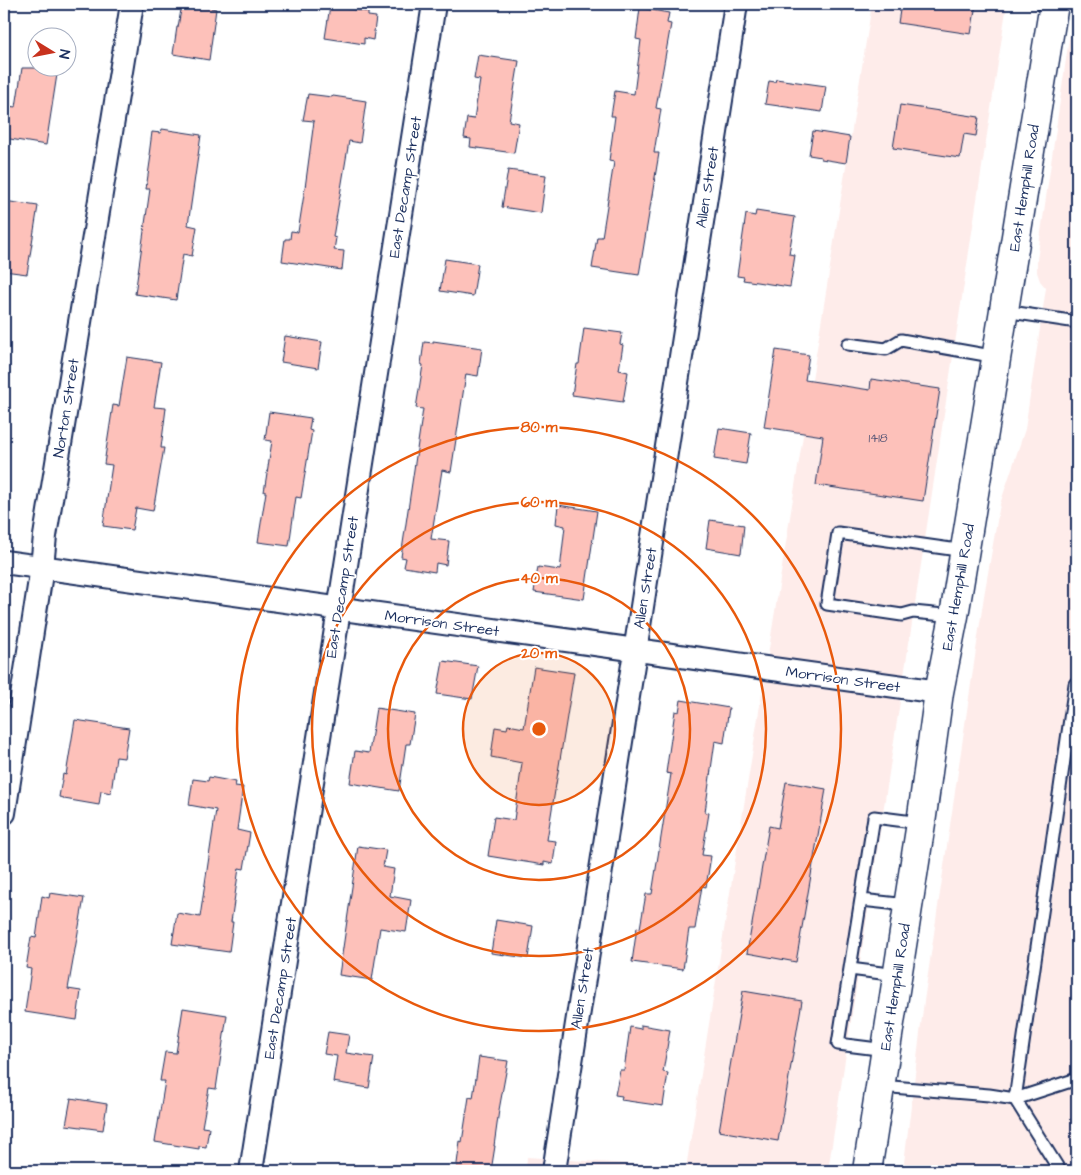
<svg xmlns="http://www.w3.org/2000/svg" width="1081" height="1175" viewBox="0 0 1081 1175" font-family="'Architects Daughter',sans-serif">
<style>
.built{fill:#feecea}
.building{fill:#fdc1ba;stroke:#1b2f5e}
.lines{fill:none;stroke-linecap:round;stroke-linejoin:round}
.service-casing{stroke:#1b2f5e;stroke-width:15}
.minor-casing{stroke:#1b2f5e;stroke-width:26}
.tertiary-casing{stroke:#1b2f5e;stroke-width:31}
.service{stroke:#fff;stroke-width:11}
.minor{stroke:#fff;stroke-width:22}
.tertiary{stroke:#fff;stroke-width:28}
.ring{fill:none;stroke:#e8590c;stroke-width:2.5}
.labels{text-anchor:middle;stroke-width:4;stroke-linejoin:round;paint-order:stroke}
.number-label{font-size:12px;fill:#545475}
.street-label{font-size:15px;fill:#1b2f5e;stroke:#fff}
.centre{fill:#e8590c;stroke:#fff;stroke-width:2.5}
.ring-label{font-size:15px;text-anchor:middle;font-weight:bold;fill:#e8590c;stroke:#fff;stroke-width:4;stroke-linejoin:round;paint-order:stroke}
</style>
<rect width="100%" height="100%" fill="#fff"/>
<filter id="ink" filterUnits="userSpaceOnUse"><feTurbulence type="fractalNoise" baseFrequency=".02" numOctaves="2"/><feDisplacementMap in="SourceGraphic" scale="10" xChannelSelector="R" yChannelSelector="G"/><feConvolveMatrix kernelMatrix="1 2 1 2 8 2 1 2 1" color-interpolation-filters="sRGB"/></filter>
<g filter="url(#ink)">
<path class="built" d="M 872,4 L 1007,4 L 828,1171 L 526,1171 L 527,1157 L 686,1168 Z
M 1074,4 L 1077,4 L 1077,1171 L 903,1171 L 924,1001 L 984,596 L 1000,504 L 1025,429 L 1046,288 L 1040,281 L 1037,272 L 1037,260 Z"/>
<path class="building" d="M 182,4 L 211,4 L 211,8 L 216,9 L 209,60 L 173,54 L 177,27 L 178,27 Z
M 901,4 L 976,4 L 971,34 L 898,23 Z
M 330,6 L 368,12 L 368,16 L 376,17 L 373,40 L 364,38 L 364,44 L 325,38 Z
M 640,8 L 669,13 L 667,23 L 671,24 L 656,108 L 661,109 L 654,153 L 659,153 L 639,275 L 592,268 L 597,237 L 602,237 L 614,162 L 609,161 L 615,116 L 611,116 L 615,91 L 634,94 L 641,40 L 636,39 Z
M 478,55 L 519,61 L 509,121 L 519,123 L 514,153 L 470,147 L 471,139 L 464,138 L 467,118 L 474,119 L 480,80 L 474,79 Z
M 22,68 L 58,68 L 46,145 L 4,138 L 4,125 L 7,106 L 16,107 Z
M 776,79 L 826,86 L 822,112 L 765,104 L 769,81 L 775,82 Z
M 308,94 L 332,97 L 333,96 L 366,101 L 360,143 L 349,141 L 333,237 L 336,238 L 334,250 L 344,251 L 342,270 L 282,261 L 285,239 L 290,239 L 291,231 L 298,232 L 305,188 L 314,121 L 303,120 Z
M 900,105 L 979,117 L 976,136 L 964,134 L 960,158 L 893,148 Z
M 162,129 L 201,135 L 188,225 L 197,227 L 192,256 L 183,254 L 176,300 L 135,294 L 150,189 L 146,189 L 151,155 L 149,155 L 152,132 L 161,133 Z
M 813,131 L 850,137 L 846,163 L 821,159 L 821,157 L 809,155 Z
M 508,170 L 546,175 L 541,213 L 502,207 Z
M 4,201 L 38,206 L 27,274 L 4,271 Z
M 756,211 L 795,217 L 789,254 L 795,255 L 790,287 L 743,280 L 744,277 L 737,276 L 746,214 L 755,216 Z
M 445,259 L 478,264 L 473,296 L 440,291 Z
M 584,328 L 622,333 L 620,344 L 623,345 L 619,370 L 628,372 L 623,402 L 572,395 L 577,364 L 579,364 Z
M 285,336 L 322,342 L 318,368 L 281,362 Z
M 433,341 L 482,348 L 478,376 L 466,374 L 451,472 L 442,470 L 431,539 L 449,541 L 446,565 L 436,563 L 435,572 L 404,567 L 406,558 L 401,557 L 423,409 L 416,408 L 423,365 L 421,364 L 424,342 L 433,343 Z
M 776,350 L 809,355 L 805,380 L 870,390 L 871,379 L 940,389 L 923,501 L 816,485 L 823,436 L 764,427 Z
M 127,357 L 161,362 L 154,407 L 166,408 L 161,448 L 164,448 L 153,511 L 136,508 L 132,530 L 103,526 L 112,465 L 104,464 L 113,405 L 119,406 Z
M 269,412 L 311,418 L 309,430 L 312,431 L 301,498 L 296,497 L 289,546 L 258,542 L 266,492 L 264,492 L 272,441 L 265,440 Z
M 719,428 L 751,433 L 746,464 L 714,459 Z
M 558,505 L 597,511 L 584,599 L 534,592 L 538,567 L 560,570 L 565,526 L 556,524 Z
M 710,520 L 744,525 L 741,554 L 706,548 Z
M 443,661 L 478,666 L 472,699 L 437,694 Z
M 534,667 L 574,673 L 547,840 L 556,841 L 553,864 L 544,862 L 544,865 L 488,856 L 494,817 L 514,820 L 522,763 L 491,757 L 495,727 L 507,729 L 508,725 L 524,728 Z
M 681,700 L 729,708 L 724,743 L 715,741 L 705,812 L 709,813 L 702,855 L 711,856 L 706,887 L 702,886 L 695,929 L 689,929 L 683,969 L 632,962 L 637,927 L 640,928 L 646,894 L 652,894 L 671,774 L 666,773 L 675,711 L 679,712 Z
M 376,708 L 415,714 L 410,744 L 406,744 L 399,791 L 350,783 L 355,751 L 369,753 Z
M 75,720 L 129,728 L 124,758 L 116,757 L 111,793 L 101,791 L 99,805 L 64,799 L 64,798 L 59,797 L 63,774 L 66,775 Z
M 209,777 L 236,782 L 235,786 L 243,787 L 237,830 L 250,833 L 244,869 L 239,868 L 231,922 L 233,922 L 229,952 L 172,944 L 177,913 L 200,917 L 216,810 L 189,805 L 193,779 L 208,781 Z
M 786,782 L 826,789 L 796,962 L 747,953 L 769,826 L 778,828 Z
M 358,846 L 386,850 L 383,867 L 394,869 L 390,896 L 411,900 L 406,932 L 380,928 L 372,980 L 339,975 Z
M 50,893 L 84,898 L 68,989 L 81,991 L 77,1020 L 25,1012 L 31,969 L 26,968 L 31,937 L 36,938 L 42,896 L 49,898 Z
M 496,920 L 533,926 L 528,958 L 491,953 Z
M 743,991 L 802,1001 L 778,1141 L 719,1131 Z
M 183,1008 L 227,1015 L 216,1089 L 209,1088 L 202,1127 L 209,1128 L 206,1147 L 199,1146 L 199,1149 L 155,1142 L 165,1081 L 160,1081 L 165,1052 L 176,1053 Z
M 641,1025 L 670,1030 L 663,1072 L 668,1073 L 663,1106 L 621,1100 L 622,1096 L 615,1095 L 620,1070 L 624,1070 L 630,1027 L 641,1029 Z
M 328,1032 L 349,1035 L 346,1053 L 374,1057 L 369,1088 L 333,1082 L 337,1056 L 324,1054 Z
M 479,1057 L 508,1061 L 499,1110 L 494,1146 L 495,1146 L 491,1171 L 456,1171 L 460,1141 L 462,1142 L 469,1097 L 473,1098 Z
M 71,1098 L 107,1104 L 103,1130 L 66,1125 Z"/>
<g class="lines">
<defs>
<path id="service" d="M 1004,311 L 1077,322
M 848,344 L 886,349 L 901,340 L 997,357
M 954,616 L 913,612 L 902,615 L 827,604 L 838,533 L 965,551
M 861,900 L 908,905
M 850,969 L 897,975
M 886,1050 L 838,1044 L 874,817 L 921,823
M 880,1086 L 989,1095 L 1015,1099 L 1077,1079
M 1060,1171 L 1015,1099 L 1075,684 L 1077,682"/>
<path id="minor" d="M 4,562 L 939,692
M 4,813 L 42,567 L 45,536 L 132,4
M 251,1171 L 434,4
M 554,1171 L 736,4"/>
<path id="tertiary" d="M 867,1171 L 921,823 L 939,692 L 954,616 L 1054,4"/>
</defs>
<use href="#service" class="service-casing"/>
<use href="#minor" class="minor-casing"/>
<use href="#tertiary" class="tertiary-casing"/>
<use href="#service" class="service"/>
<use href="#minor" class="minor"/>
<use href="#tertiary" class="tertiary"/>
</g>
</g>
<circle cx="539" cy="729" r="76" fill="#e8590c" fill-opacity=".12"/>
<g class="ring">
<circle cx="539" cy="729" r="76"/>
<circle cx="539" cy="729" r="151"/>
<circle cx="539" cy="729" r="227"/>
<circle cx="539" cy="729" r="302"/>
</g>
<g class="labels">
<g class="number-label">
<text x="878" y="442">1418</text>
</g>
<g class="street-label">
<text transform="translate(405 187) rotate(-81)" y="5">East Decamp Street</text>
<text transform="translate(707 187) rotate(-81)" y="5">Allen Street</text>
<text transform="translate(1024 188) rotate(-81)" y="5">East Hemphill Road</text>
<text transform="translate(66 408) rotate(-81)" y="5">Norton Street</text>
<text transform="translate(342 587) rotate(-81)" y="5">East Decamp Street</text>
<text transform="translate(958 587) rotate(-80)" y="5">East Hemphill Road</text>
<text transform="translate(645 588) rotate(-81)" y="5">Allen Street</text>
<text transform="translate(442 623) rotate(8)" y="5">Morrison Street</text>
<text transform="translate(843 679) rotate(8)" y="5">Morrison Street</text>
<text transform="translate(895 987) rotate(-81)" y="5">East Hemphill Road</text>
<text transform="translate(280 988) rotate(-81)" y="5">East Decamp Street</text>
<text transform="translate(582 988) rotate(-81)" y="5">Allen Street</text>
</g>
</g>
<circle cx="539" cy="729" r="8" class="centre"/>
<g class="ring-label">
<text x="539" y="432">80 m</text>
<text x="539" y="507">60 m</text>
<text x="539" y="583">40 m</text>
<text x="539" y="658">20 m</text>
</g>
<rect width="1081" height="1175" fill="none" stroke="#fff" stroke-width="20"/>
<rect x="10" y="10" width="1061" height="1155" fill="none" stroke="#1b2f5e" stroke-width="2" filter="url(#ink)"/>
<g transform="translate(52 52) rotate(100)"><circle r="24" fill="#ffffff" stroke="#a4acbf"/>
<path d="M0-4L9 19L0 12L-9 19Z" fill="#c8321e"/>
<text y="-8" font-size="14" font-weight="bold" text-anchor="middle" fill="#1b2f5e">N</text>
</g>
</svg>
